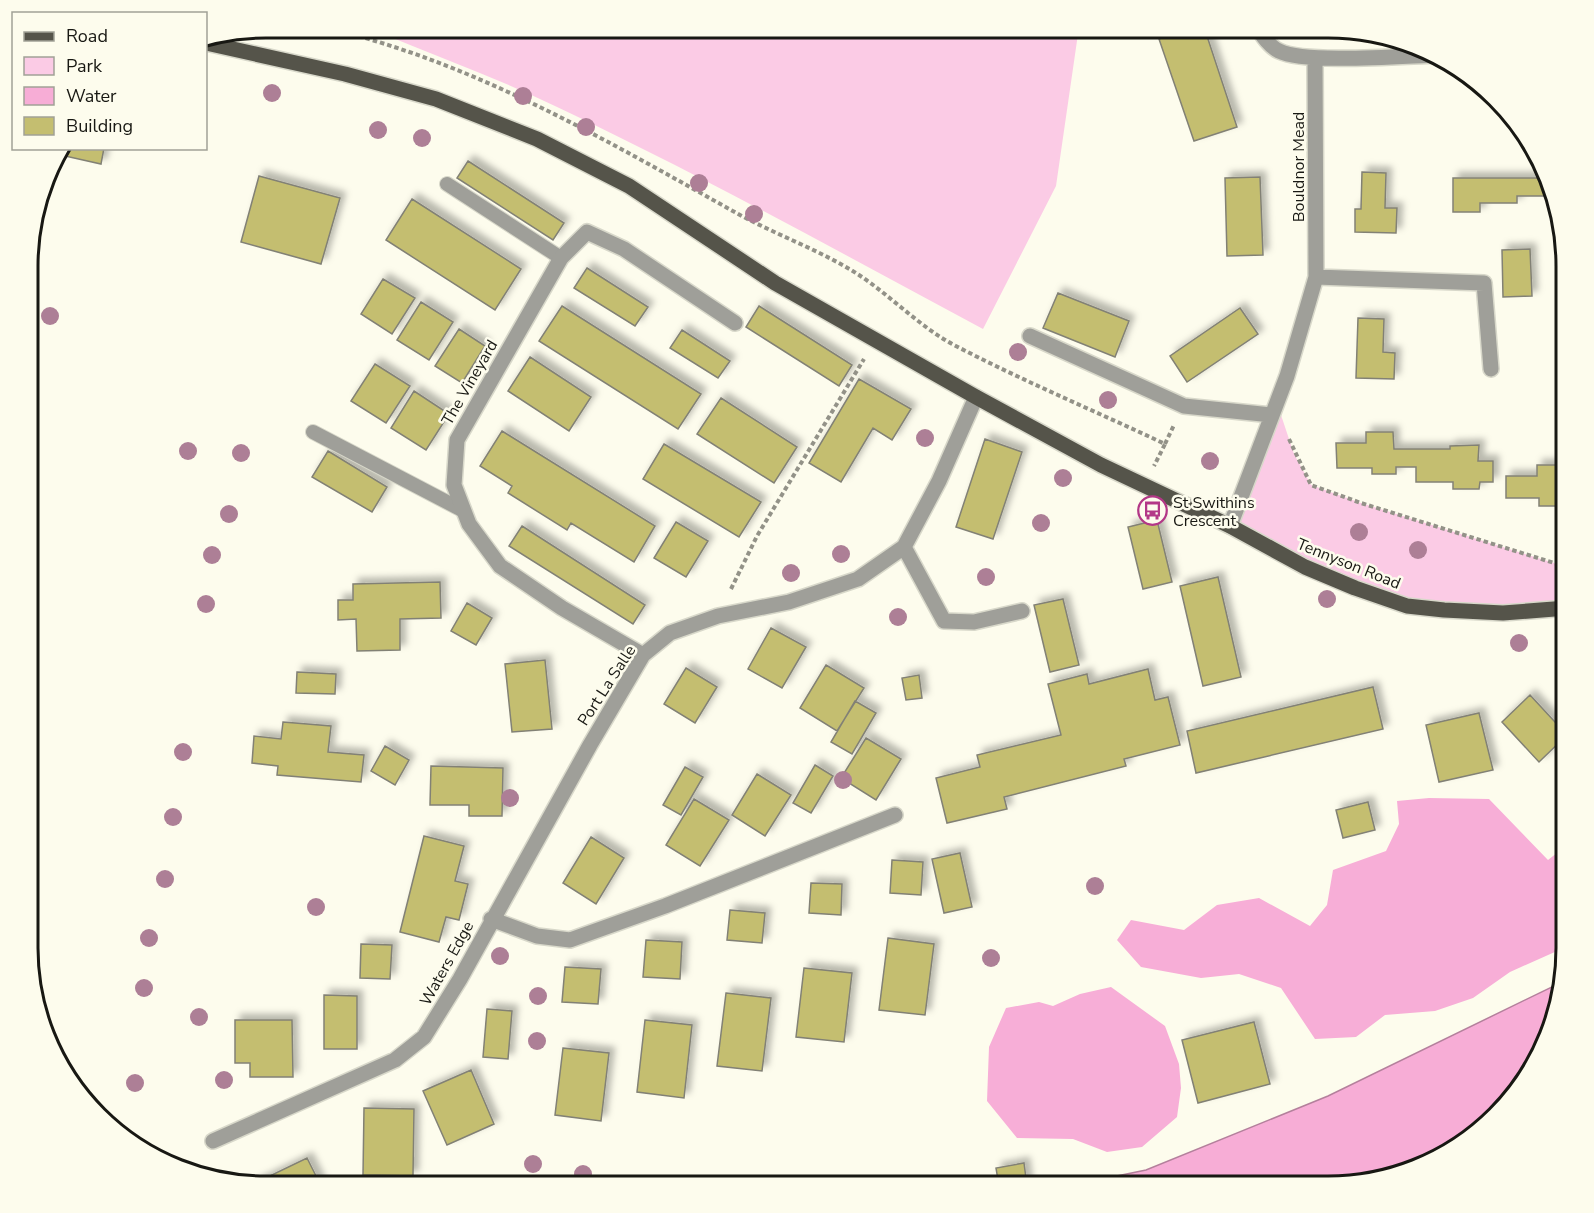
<svg xmlns="http://www.w3.org/2000/svg" width="1594" height="1213" viewBox="0 0 1594 1213" font-family="'Nunito Sans',sans-serif">
<style>
.green{fill:#fbcbe5}
.forest{fill:#f7aed7}
.water{fill:#f7add6;stroke:#b4809c;stroke-width:1.5}
.building{fill:#c4be70;stroke:#828175;stroke-width:1.5;filter:url(#shadow)}
.lines{fill:none;stroke-linecap:round;stroke-linejoin:round}
.service-casing{stroke:#d8d8ca;stroke-width:16}
.minor-casing{stroke:#d8d8ca;stroke-width:18}
.primary-casing{stroke:#d8d8ca;stroke-width:18}
.path{stroke:#939288;stroke-width:4;stroke-dasharray:4.5 3;stroke-linecap:butt}
.service{stroke:#9f9f99;stroke-width:14}
.minor{stroke:#9f9f99;stroke-width:15}
.primary{stroke:#55544a;stroke-width:15}
.tree{fill:#ad7f96}
.labels{text-anchor:middle;stroke-width:5;stroke-linejoin:round;paint-order:stroke}
.street-label{font-size:16px;fill:#181813;stroke:#fdfced}
.poi-label{font-size:16px;fill:#181813;stroke:#fdfced;text-anchor:start}
.rim{fill:none;stroke:#181813;stroke-width:3}
</style>
<defs>
<filter id="shadow"><feDropShadow dx="5.5" dy="-5.5" stdDeviation="3" flood-color="#0004"/></filter>
</defs>
<rect width="100%" height="100%" fill="#fdfced"/>
<path class="green" d="M 359,27 L 1079,27 L 1056,186 L 983,329 C 832,248 683,165 527,93 C 478,71 426,52 376,31 Z
M 1277,403 L 1294,454 L 1311,485 L 1361,503 L 1567,567 L 1567,608 L 1407,606 L 1230,526 Z"/>
<path class="forest" d="M 1429,798 L 1489,799 L 1548,860 L 1567,845 L 1566,947 L 1510,972 L 1473,998 L 1435,1011 L 1385,1015 L 1356,1037 L 1315,1039 L 1281,988 L 1239,974 L 1201,978 L 1141,967 L 1117,940 L 1131,920 L 1184,930 L 1217,905 L 1259,898 L 1310,926 L 1327,905 L 1333,870 L 1386,851 L 1399,824 L 1397,801 Z
M 1111,987 L 1165,1026 L 1179,1064 L 1181,1088 L 1177,1117 L 1142,1147 L 1107,1152 L 1073,1139 L 1017,1138 L 987,1101 L 989,1047 L 1006,1008 L 1039,1002 L 1053,1006 L 1080,994 Z"/>
<path class="water" d="M 1562,982 L 1549,1039 L 1508,1105 L 1434,1162 L 1329,1186 L 1068,1186 L 1146,1170 L 1328,1096 Z"/>
<path class="building" d="M 1193,27 L 1204,27 L 1237,127 L 1194,141 L 1159,39 Z
M 61,148 L 104,148 L 101,164 L 65,156 L 67,150 Z
M 468,161 L 564,223 L 553,240 L 457,178 Z
M 1362,172 L 1386,173 L 1385,208 L 1397,208 L 1396,233 L 1355,232 L 1355,209 L 1361,209 Z
M 259,176 L 340,198 L 321,264 L 241,242 Z
M 1260,177 L 1263,255 L 1227,256 L 1225,178 Z
M 1453,178 L 1547,178 L 1554,211 L 1550,211 L 1549,196 L 1517,196 L 1517,203 L 1480,203 L 1480,212 L 1453,212 Z
M 412,199 L 521,269 L 495,310 L 386,240 Z
M 1530,249 L 1532,296 L 1503,297 L 1502,250 Z
M 587,268 L 648,307 L 635,326 L 574,288 Z
M 383,279 L 415,298 L 392,334 L 361,314 Z
M 1058,293 L 1129,321 L 1115,357 L 1043,328 Z
M 421,302 L 453,322 L 429,360 L 397,340 Z
M 562,306 L 701,394 L 678,429 L 539,341 Z
M 759,306 L 852,365 L 839,386 L 746,327 Z
M 1240,308 L 1258,334 L 1187,382 L 1170,356 Z
M 1567,308 L 1567,342 L 1559,342 L 1557,309 Z
M 1358,318 L 1384,319 L 1383,352 L 1395,353 L 1394,379 L 1356,378 Z
M 459,329 L 485,346 L 462,383 L 435,366 Z
M 682,330 L 730,361 L 718,378 L 670,348 Z
M 530,357 L 591,397 L 569,431 L 508,391 Z
M 375,364 L 410,386 L 386,423 L 351,401 Z
M 859,379 L 911,409 L 892,440 L 873,428 L 841,482 L 809,463 Z
M 414,391 L 449,414 L 426,450 L 391,428 Z
M 721,398 L 797,447 L 774,483 L 697,434 Z
M 502,431 L 655,526 L 634,562 L 571,523 L 567,530 L 508,493 L 512,486 L 480,466 Z
M 1366,432 L 1393,432 L 1394,449 L 1450,449 L 1450,446 L 1479,445 L 1478,461 L 1493,461 L 1493,482 L 1480,482 L 1479,489 L 1453,489 L 1453,482 L 1416,482 L 1416,467 L 1396,467 L 1396,474 L 1372,474 L 1372,468 L 1337,468 L 1336,443 L 1366,443 Z
M 985,439 L 1022,452 L 993,539 L 956,527 Z
M 664,444 L 761,502 L 739,537 L 643,479 Z
M 328,451 L 387,487 L 372,512 L 312,477 Z
M 1537,465 L 1564,465 L 1563,489 L 1567,489 L 1567,498 L 1563,498 L 1563,506 L 1539,506 L 1539,498 L 1506,498 L 1506,476 L 1537,476 Z
M 1157,520 L 1172,582 L 1143,589 L 1128,527 Z
M 676,522 L 708,541 L 686,577 L 654,558 Z
M 522,526 L 645,605 L 633,624 L 509,546 Z
M 1218,577 L 1241,677 L 1203,686 L 1180,586 Z
M 440,582 L 441,618 L 400,619 L 400,650 L 357,651 L 356,619 L 338,620 L 338,600 L 353,600 L 353,584 Z
M 1063,599 L 1079,665 L 1050,672 L 1034,605 Z
M 467,603 L 492,618 L 476,645 L 451,631 Z
M 771,628 L 806,647 L 782,688 L 748,669 Z
M 545,660 L 552,729 L 512,732 L 505,664 Z
M 826,665 L 864,688 L 837,731 L 800,708 Z
M 686,668 L 717,687 L 695,723 L 664,704 Z
M 1148,669 L 1155,700 L 1168,697 L 1180,745 L 1124,759 L 1126,766 L 1004,797 L 1007,809 L 947,823 L 936,778 L 980,767 L 977,755 L 1061,735 L 1048,684 L 1087,674 L 1089,684 Z
M 297,672 L 336,674 L 335,694 L 296,693 Z
M 919,675 L 922,698 L 906,700 L 902,678 Z
M 1373,687 L 1383,729 L 1196,773 L 1187,731 Z
M 1530,695 L 1567,735 L 1539,762 L 1502,722 Z
M 855,701 L 876,713 L 852,754 L 831,742 Z
M 1479,713 L 1493,770 L 1439,782 L 1426,725 Z
M 283,722 L 331,726 L 328,752 L 364,755 L 361,782 L 277,775 L 278,766 L 252,763 L 254,736 L 281,739 Z
M 866,738 L 901,759 L 876,800 L 841,778 Z
M 385,746 L 409,760 L 395,785 L 371,771 Z
M 815,765 L 833,776 L 811,813 L 793,803 Z
M 431,766 L 503,768 L 502,816 L 469,816 L 469,805 L 430,805 Z
M 685,767 L 703,777 L 681,815 L 663,805 Z
M 757,774 L 791,795 L 765,836 L 732,815 Z
M 694,799 L 729,820 L 700,866 L 666,845 Z
M 1368,802 L 1375,830 L 1343,838 L 1336,810 Z
M 424,836 L 464,846 L 455,881 L 468,884 L 459,920 L 446,917 L 439,942 L 400,932 Z
M 591,837 L 624,858 L 596,904 L 563,883 Z
M 960,853 L 972,907 L 944,913 L 932,859 Z
M 892,860 L 923,862 L 921,895 L 890,893 Z
M 811,883 L 842,884 L 841,915 L 809,913 Z
M 730,910 L 765,913 L 762,943 L 727,940 Z
M 888,938 L 934,944 L 925,1015 L 879,1010 Z
M 646,940 L 682,942 L 680,979 L 643,977 Z
M 361,944 L 392,945 L 390,979 L 360,978 Z
M 565,967 L 601,969 L 598,1004 L 562,1002 Z
M 804,968 L 852,973 L 844,1042 L 796,1037 Z
M 726,993 L 771,998 L 762,1071 L 717,1066 Z
M 324,995 L 357,996 L 357,1049 L 324,1049 Z
M 487,1009 L 512,1011 L 508,1059 L 483,1057 Z
M 235,1020 L 292,1020 L 293,1077 L 250,1077 L 250,1063 L 235,1063 Z
M 645,1020 L 692,1025 L 684,1098 L 637,1092 Z
M 1254,1022 L 1270,1084 L 1198,1103 L 1182,1040 Z
M 563,1048 L 609,1053 L 601,1121 L 555,1115 Z
M 471,1070 L 494,1124 L 447,1145 L 423,1091 Z
M 364,1108 L 414,1109 L 413,1176 L 363,1175 Z
M 307,1158 L 321,1186 L 254,1186 L 253,1184 Z
M 1024,1163 L 1027,1186 L 999,1186 L 996,1168 Z"/>
<g class="lines">
<defs>
<path id="service" d="M 447,184 L 561,258
M 313,432 L 464,511"/>
<path id="minor" d="M 1259,27 C 1260,35 1272,48 1279,51 C 1305,64 1403,56 1436,55
M 1315,58 L 1316,277
M 1030,336 L 1184,406 L 1272,415
M 1230,526 L 1287,376 L 1316,277 L 1484,283 L 1491,369
M 904,547 L 944,621 L 974,622 L 1022,611
M 643,655 L 562,608 L 500,566 L 469,524 L 454,485 L 457,440 L 561,258 L 587,232 L 624,249 L 735,323
M 491,919 L 537,936 L 570,940 L 665,906 L 895,815
M 213,1141 L 395,1060 L 424,1037 L 460,979 L 590,745 L 643,655 L 670,633 L 718,616 L 789,602 L 858,579 L 904,547 L 939,481 L 976,397"/>
<path id="primary" d="M 206,43 L 345,74 L 436,99 L 537,139 L 629,186 L 775,283 L 976,397 L 1101,465 L 1230,526 L 1305,567 L 1355,588 L 1407,606 L 1444,610 L 1503,613 L 1567,608"/>
</defs>
<use href="#service" class="service-casing"/>
<use href="#minor" class="minor-casing"/>
<use href="#primary" class="primary-casing"/>
<path class="path" d="M 322,27 C 473,61 607,141 740,215 C 779,236 822,251 859,275 C 891,296 920,327 954,345 C 1023,381 1095,411 1165,444 L 1154,466
M 1289,439 L 1311,485 L 1361,503 L 1567,567
M 1165,444 L 1174,425
M 731,589 L 757,536 L 864,359"/>
<use href="#service" class="service"/>
<use href="#minor" class="minor"/>
<use href="#primary" class="primary"/>
</g>
<g class="tree">
<circle cx="272" cy="93" r="9"/>
<circle cx="523" cy="96" r="9"/>
<circle cx="586" cy="127" r="9"/>
<circle cx="378" cy="130" r="9"/>
<circle cx="422" cy="138" r="9"/>
<circle cx="699" cy="183" r="9"/>
<circle cx="754" cy="214" r="9"/>
<circle cx="50" cy="316" r="9"/>
<circle cx="1018" cy="352" r="9"/>
<circle cx="1108" cy="400" r="9"/>
<circle cx="925" cy="438" r="9"/>
<circle cx="188" cy="451" r="9"/>
<circle cx="241" cy="453" r="9"/>
<circle cx="1210" cy="461" r="9"/>
<circle cx="1063" cy="478" r="9"/>
<circle cx="229" cy="514" r="9"/>
<circle cx="1041" cy="523" r="9"/>
<circle cx="1359" cy="532" r="9"/>
<circle cx="1418" cy="550" r="9"/>
<circle cx="841" cy="554" r="9"/>
<circle cx="212" cy="555" r="9"/>
<circle cx="791" cy="573" r="9"/>
<circle cx="986" cy="577" r="9"/>
<circle cx="1327" cy="599" r="9"/>
<circle cx="206" cy="604" r="9"/>
<circle cx="898" cy="617" r="9"/>
<circle cx="1519" cy="643" r="9"/>
<circle cx="183" cy="752" r="9"/>
<circle cx="843" cy="780" r="9"/>
<circle cx="510" cy="798" r="9"/>
<circle cx="173" cy="817" r="9"/>
<circle cx="165" cy="879" r="9"/>
<circle cx="1095" cy="886" r="9"/>
<circle cx="316" cy="907" r="9"/>
<circle cx="149" cy="938" r="9"/>
<circle cx="500" cy="956" r="9"/>
<circle cx="991" cy="958" r="9"/>
<circle cx="144" cy="988" r="9"/>
<circle cx="538" cy="996" r="9"/>
<circle cx="199" cy="1017" r="9"/>
<circle cx="537" cy="1041" r="9"/>
<circle cx="224" cy="1080" r="9"/>
<circle cx="135" cy="1083" r="9"/>
<circle cx="533" cy="1164" r="9"/>
<circle cx="583" cy="1174" r="9"/>
</g>
<defs>
<symbol id="bus-ring" viewBox="-11 -11 22 22"><circle r="9.5" fill="#fdfced" stroke="#b33787" stroke-width="1.5"/><path d="M-5-6H5V4H4V6H2V4H-2V6H-4V4H-5ZM-3.5-4V0h7V-4ZM-3.5 1.2v1.5H-2V1.2ZM2 1.2v1.5H3.5V1.2Z" fill="#b33787"/></symbol>
</defs>
<g fill-rule="evenodd">
<use href="#bus-ring" x="1136" y="494" width="33" height="33"/>
</g>
<g class="labels">
<g class="street-label">
<text transform="translate(1298 167) rotate(-90)" y="6">Bouldnor Mead</text>
<text transform="translate(469 382) rotate(-60)" y="6">The Vineyard</text>
<text transform="translate(1349 563) rotate(22)" y="6">Tennyson Road</text>
<text transform="translate(606 685) rotate(-57)" y="6">Port La Salle</text>
<text transform="translate(446 963) rotate(-61)" y="6">Waters Edge</text>
</g>
<g class="poi-label">
<text x="1173" y="508">St Swithins<tspan x="1173" dy="18">Crescent</tspan></text>
</g>
</g>
<path d="M0 0H1594V1213H0ZM266 38H1328A228 228 0 0 1 1556 266V948A228 228 0 0 1 1328 1176H266A228 228 0 0 1 38 948V266A228 228 0 0 1 266 38Z" fill="#fdfced" fill-rule="evenodd"/>
<path class="rim" d="M266 38H1328A228 228 0 0 1 1556 266V948A228 228 0 0 1 1328 1176H266A228 228 0 0 1 38 948V266A228 228 0 0 1 266 38Z"/>
<rect x="12" y="12" width="195" height="138" fill="#fdfced" stroke="#a1a196" stroke-width="1.5"/>
<rect x="24" y="32" width="30" height="9" fill="#55544a" stroke="#a1a196" stroke-width="1.5"/>
<text x="66" y="42" font-size="18" fill="#181813">Road</text>
<rect x="24" y="57" width="30" height="18" fill="#fbcbe5" stroke="#a1a196" stroke-width="1.5"/>
<text x="66" y="72" font-size="18" fill="#181813">Park</text>
<rect x="24" y="87" width="30" height="18" fill="#f7add6" stroke="#a1a196" stroke-width="1.5"/>
<text x="66" y="102" font-size="18" fill="#181813">Water</text>
<rect x="24" y="117" width="30" height="18" fill="#c4be70" stroke="#a1a196" stroke-width="1.5"/>
<text x="66" y="132" font-size="18" fill="#181813">Building</text>
</svg>
